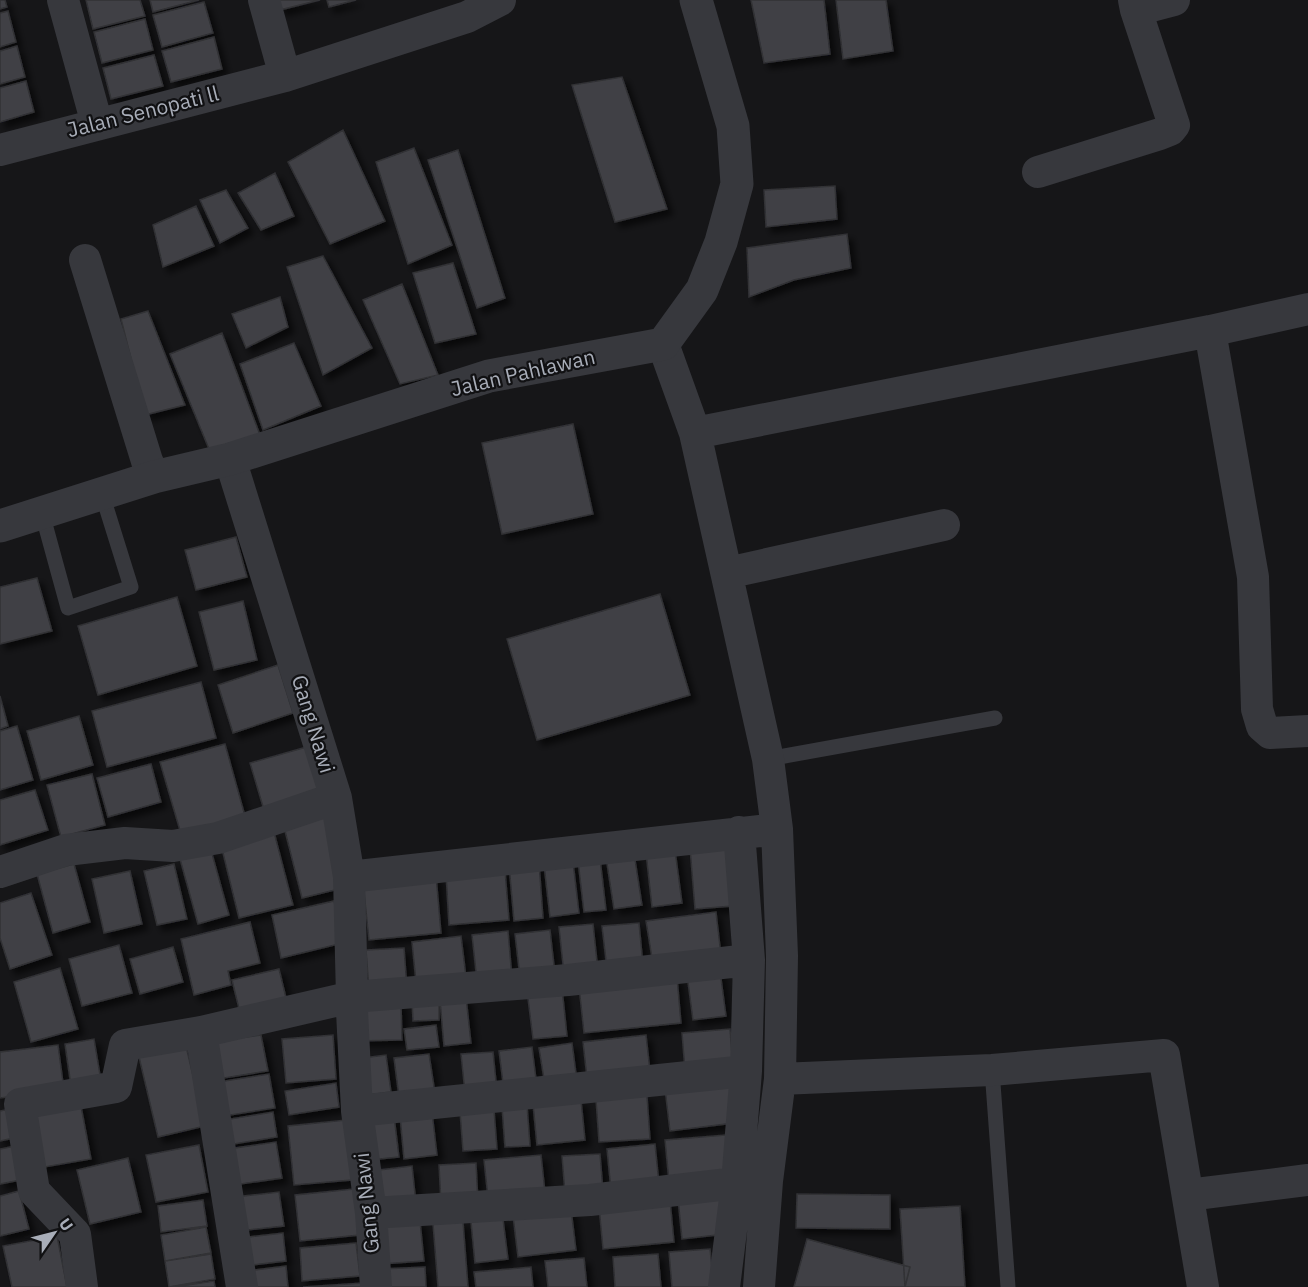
<svg xmlns="http://www.w3.org/2000/svg" width="1308" height="1287" viewBox="0 0 1308 1287" font-family="'IBM Plex Sans',sans-serif">
<style>
.building{fill:#404145;stroke:#303034;stroke-width:1.5;filter:url(#shadow)}
.lines{fill:none;stroke-linecap:round;stroke-linejoin:round}
.service{stroke:#37383d;stroke-width:15}
.minor{stroke:#37383d;stroke-width:32}
.tertiary{stroke:#37383d;stroke-width:33}
.labels{text-anchor:middle;stroke-width:4.5;stroke-linejoin:round;paint-order:stroke}
.street-label{font-size:21px;fill:#a8adb8;stroke:#111113}
</style>
<defs>
<filter id="shadow"><feDropShadow dx="5.5" dy="5.5" stdDeviation="3" flood-color="#0009"/></filter>
</defs>
<rect width="100%" height="100%" fill="#161618"/>
<path class="building" d="M 0,0 L 5,0 L 7,7 L 0,9 Z
M 86,0 L 140,0 L 145,16 L 93,29 Z
M 150,0 L 199,0 L 153,12 Z
M 277,0 L 320,0 L 280,10 Z
M 327,0 L 356,0 L 329,7 Z
M 751,0 L 824,0 L 830,54 L 764,63 Z
M 836,0 L 886,0 L 893,51 L 843,59 Z
M 204,2 L 213,33 L 162,47 L 153,15 Z
M 8,11 L 16,42 L 0,47 L 0,13 Z
M 145,19 L 153,50 L 102,63 L 94,32 Z
M 214,37 L 222,69 L 171,82 L 162,51 Z
M 17,46 L 25,77 L 0,84 L 0,51 Z
M 154,55 L 163,86 L 111,99 L 103,68 Z
M 622,77 L 667,209 L 615,222 L 572,85 Z
M 26,81 L 34,112 L 0,122 L 0,88 Z
M 343,130 L 385,221 L 330,244 L 288,162 Z
M 414,148 L 452,245 L 408,264 L 376,162 Z
M 458,150 L 505,298 L 477,308 L 428,160 Z
M 275,173 L 294,216 L 261,230 L 238,193 Z
M 835,186 L 837,219 L 766,227 L 764,190 Z
M 226,190 L 248,228 L 220,243 L 200,200 Z
M 196,206 L 214,246 L 163,267 L 153,225 Z
M 847,234 L 851,268 L 794,280 L 749,297 L 747,248 Z
M 323,256 L 372,348 L 323,375 L 287,267 Z
M 453,263 L 476,334 L 435,343 L 413,273 Z
M 402,284 L 438,375 L 400,384 L 363,300 Z
M 280,297 L 288,327 L 246,348 L 232,314 Z
M 148,311 L 185,405 L 145,415 L 121,319 Z
M 222,333 L 260,435 L 209,449 L 170,354 Z
M 294,343 L 321,406 L 263,430 L 240,364 Z
M 573,424 L 593,514 L 502,534 L 482,443 Z
M 236,537 L 247,577 L 196,590 L 185,550 Z
M 37,578 L 52,631 L 0,644 L 0,587 Z
M 660,594 L 690,695 L 537,740 L 507,639 Z
M 177,597 L 197,666 L 98,695 L 78,626 Z
M 243,601 L 257,660 L 214,670 L 199,612 Z
M 278,665 L 293,713 L 233,733 L 218,685 Z
M 201,682 L 216,738 L 107,767 L 92,711 Z
M 0,696 L 8,726 L 0,729 Z
M 79,716 L 93,765 L 41,780 L 27,731 Z
M 17,726 L 33,780 L 0,790 L 0,731 Z
M 225,744 L 245,816 L 181,834 L 160,762 Z
M 310,746 L 324,792 L 264,810 L 250,763 Z
M 151,764 L 161,802 L 108,817 L 97,778 Z
M 92,774 L 105,825 L 61,837 L 47,785 Z
M 35,790 L 48,830 L 0,845 L 0,800 Z
M 325,817 L 343,888 L 302,898 L 284,827 Z
M 274,832 L 293,905 L 239,918 L 221,845 Z
M 728,845 L 733,906 L 695,909 L 690,848 Z
M 211,850 L 229,915 L 198,924 L 180,859 Z
M 675,850 L 682,903 L 652,907 L 646,853 Z
M 634,853 L 642,905 L 614,909 L 606,857 Z
M 600,858 L 606,910 L 584,912 L 578,861 Z
M 573,862 L 579,913 L 550,917 L 544,865 Z
M 539,863 L 543,918 L 514,921 L 509,865 Z
M 74,864 L 90,922 L 53,933 L 37,874 Z
M 174,864 L 187,919 L 157,925 L 144,871 Z
M 505,870 L 509,920 L 449,925 L 446,874 Z
M 130,871 L 142,924 L 104,933 L 92,879 Z
M 436,875 L 441,933 L 369,940 L 363,882 Z
M 31,893 L 52,955 L 10,969 L 0,938 L 0,903 Z
M 334,901 L 343,943 L 281,958 L 272,915 Z
M 716,912 L 721,955 L 653,964 L 646,921 Z
M 250,922 L 260,963 L 228,971 L 231,985 L 194,995 L 181,939 Z
M 639,923 L 643,965 L 607,969 L 602,926 Z
M 593,924 L 598,971 L 564,974 L 559,927 Z
M 550,930 L 555,974 L 520,977 L 515,934 Z
M 508,931 L 512,978 L 477,981 L 472,935 Z
M 461,936 L 466,977 L 416,982 L 412,942 Z
M 119,945 L 132,993 L 82,1006 L 69,959 Z
M 173,947 L 183,982 L 140,994 L 130,959 Z
M 404,948 L 407,988 L 369,990 L 366,950 Z
M 60,968 L 78,1029 L 31,1042 L 14,982 Z
M 279,969 L 288,1006 L 241,1017 L 232,980 Z
M 720,971 L 726,1016 L 693,1020 L 687,975 Z
M 677,977 L 681,1023 L 584,1033 L 579,987 Z
M 562,988 L 567,1036 L 533,1039 L 527,991 Z
M 466,997 L 471,1043 L 444,1046 L 440,1000 Z
M 439,999 L 439,1020 L 413,1021 L 412,1000 Z
M 401,1002 L 402,1040 L 357,1041 L 355,1003 Z
M 436,1025 L 439,1047 L 407,1050 L 404,1029 Z
M 730,1029 L 733,1067 L 685,1071 L 682,1033 Z
M 261,1035 L 268,1071 L 218,1079 L 212,1042 Z
M 333,1035 L 336,1079 L 286,1083 L 282,1039 Z
M 646,1035 L 650,1071 L 587,1078 L 583,1042 Z
M 94,1039 L 101,1081 L 71,1086 L 65,1044 Z
M 572,1043 L 577,1081 L 545,1085 L 539,1048 Z
M 58,1045 L 64,1090 L 0,1098 L 0,1052 Z
M 186,1046 L 205,1126 L 158,1137 L 139,1057 Z
M 532,1047 L 537,1087 L 504,1091 L 499,1051 Z
M 493,1052 L 497,1091 L 465,1093 L 461,1054 Z
M 429,1054 L 435,1093 L 399,1097 L 394,1058 Z
M 386,1055 L 391,1092 L 360,1096 L 354,1059 Z
M 269,1074 L 275,1108 L 224,1116 L 218,1082 Z
M 336,1083 L 339,1107 L 289,1115 L 285,1091 Z
M 730,1083 L 734,1123 L 670,1131 L 665,1089 Z
M 647,1096 L 650,1139 L 599,1142 L 596,1100 Z
M 581,1100 L 585,1140 L 537,1145 L 533,1104 Z
M 80,1101 L 91,1159 L 39,1168 L 28,1111 Z
M 527,1105 L 530,1146 L 505,1147 L 502,1107 Z
M 14,1108 L 19,1137 L 0,1141 L 0,1111 Z
M 494,1110 L 497,1149 L 463,1151 L 460,1112 Z
M 273,1112 L 277,1137 L 228,1145 L 224,1120 Z
M 432,1112 L 437,1155 L 404,1159 L 400,1116 Z
M 394,1116 L 399,1157 L 370,1160 L 366,1119 Z
M 346,1120 L 352,1180 L 294,1185 L 288,1126 Z
M 726,1135 L 730,1178 L 669,1182 L 665,1140 Z
M 276,1142 L 282,1178 L 234,1185 L 228,1149 Z
M 655,1144 L 659,1184 L 611,1190 L 607,1149 Z
M 20,1145 L 26,1179 L 0,1184 L 0,1149 Z
M 199,1145 L 208,1192 L 156,1202 L 146,1155 Z
M 600,1154 L 603,1191 L 565,1194 L 562,1156 Z
M 541,1155 L 545,1192 L 488,1198 L 484,1160 Z
M 128,1158 L 141,1212 L 90,1224 L 77,1170 Z
M 476,1163 L 478,1202 L 441,1204 L 439,1165 Z
M 412,1166 L 416,1203 L 375,1208 L 371,1171 Z
M 354,1189 L 360,1235 L 300,1241 L 295,1195 Z
M 19,1191 L 29,1229 L 0,1236 L 0,1196 Z
M 279,1192 L 284,1226 L 239,1231 L 235,1197 Z
M 722,1194 L 726,1234 L 682,1239 L 678,1199 Z
M 797,1194 L 890,1195 L 890,1229 L 796,1228 Z
M 203,1200 L 207,1226 L 161,1232 L 158,1206 Z
M 670,1200 L 674,1242 L 603,1249 L 599,1207 Z
M 960,1206 L 965,1287 L 905,1287 L 900,1209 Z
M 571,1209 L 576,1250 L 518,1257 L 513,1216 Z
M 503,1219 L 508,1259 L 475,1263 L 471,1222 Z
M 420,1221 L 424,1261 L 382,1264 L 378,1225 Z
M 463,1222 L 468,1287 L 438,1287 L 433,1224 Z
M 206,1227 L 211,1253 L 165,1261 L 161,1235 Z
M 283,1233 L 286,1261 L 244,1266 L 240,1238 Z
M 57,1236 L 67,1287 L 12,1287 L 3,1246 Z
M 807,1239 L 910,1267 L 905,1287 L 794,1287 Z
M 356,1243 L 360,1276 L 302,1281 L 300,1248 Z
M 710,1249 L 714,1287 L 672,1287 L 669,1252 Z
M 211,1254 L 215,1279 L 169,1287 L 165,1261 Z
M 658,1254 L 661,1287 L 615,1287 L 613,1257 Z
M 584,1258 L 587,1287 L 548,1287 L 545,1261 Z
M 286,1266 L 288,1287 L 249,1287 L 247,1271 Z
M 425,1267 L 426,1287 L 383,1287 L 382,1269 Z
M 531,1267 L 533,1287 L 476,1287 L 474,1272 Z
M 214,1281 L 215,1287 L 174,1287 Z
M 363,1283 L 363,1287 L 303,1287 Z"/>
<g class="lines">
<path class="service" d="M 42,513 L 68,608 L 131,587 L 102,494
M 768,759 L 995,718
M 992,1070 L 1008,1287"/>
<path class="minor" d="M 63,0 L 97,124
M 264,0 L 285,76
M 1134,0 L 1136,10 L 1174,0
M 0,150 L 285,76 L 467,17 L 500,0
M 1038,172 L 1160,134 L 1170,130 L 1174,125 L 1136,10
M 85,260 L 147,461 L 154,477
M 1210,331 L 1253,577 L 1257,709 L 1262,726 L 1270,733 L 1308,731
M 663,344 L 695,433 L 768,759 L 777,829 L 782,956 L 780,1079 L 767,1181 L 759,1287
M 695,433 L 1210,331 L 1308,309
M 230,459 L 336,798 L 349,877 L 352,997
M 727,573 L 944,525
M 0,872 L 66,850 L 125,843 L 173,846 L 218,838 L 336,798
M 349,877 L 760,831
M 352,1011 L 357,1111 L 371,1213 L 376,1287
M 201,1032 L 242,1287
M 780,1079 L 992,1070 L 1164,1055 L 1203,1287
M 357,1111 L 746,1071
M 1188,1195 L 1308,1180
M 371,1213 L 590,1200 L 737,1183
M 82,1287 L 75,1234 L 34,1191 L 20,1104 L 116,1087 L 125,1045 L 201,1032 L 352,997 L 568,980 L 749,960
M 724,1287 L 737,1183 L 746,1071 L 749,960 L 739,832"/>
<path class="tertiary" d="M 0,526 L 154,477 L 230,459 L 489,376 L 663,344 L 702,290 L 721,242 L 737,184 L 733,126 L 696,0"/>
</g>
<g class="labels">
<g class="street-label">
<text transform="translate(143 112) rotate(-14)" y="7">Jalan Senopati ll</text>
<text transform="translate(523 373) rotate(-13)" y="7">Jalan Pahlawan</text>
<text transform="translate(313 724) rotate(73)" y="7">Gang Nawi</text>
<text transform="translate(367 1203) rotate(-96)" y="7">Gang Nawi</text>
</g>
</g>
<g transform="translate(54 1233) rotate(55)" stroke="#111113" stroke-width="4.5" paint-order="stroke">
<path d="M0-4.5L10 22L0 15L-10 22Z" fill="#a8adb8"/>
<text y="-9" font-size="16" font-weight="bold" text-anchor="middle" fill="#a8adb8">U</text>
</g>
</svg>
